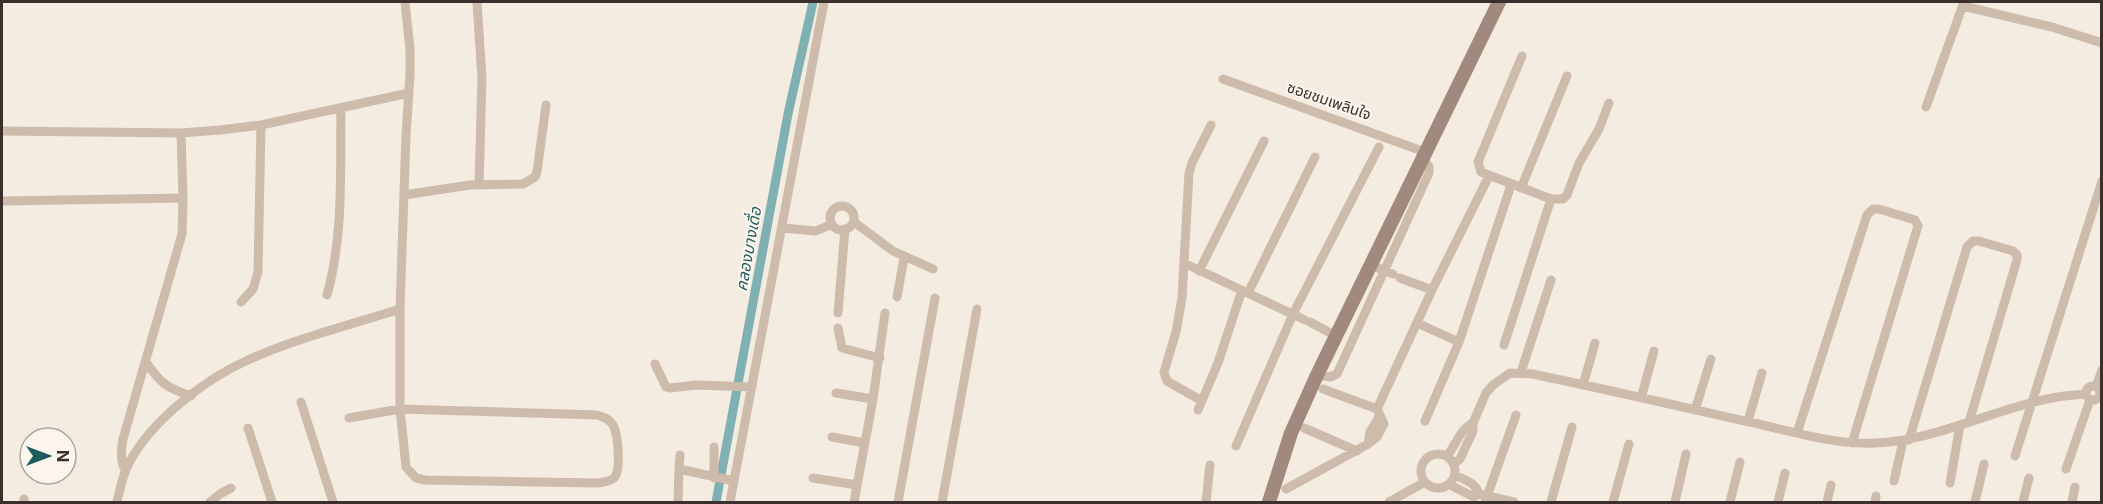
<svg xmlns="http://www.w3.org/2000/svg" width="2103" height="504" viewBox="0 0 2103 504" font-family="Inter,'Noto Sans Thai',sans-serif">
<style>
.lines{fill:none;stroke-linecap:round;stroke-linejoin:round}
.canal{stroke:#7fb0b2;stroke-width:9}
.street{stroke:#cdbbac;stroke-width:9}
.secondary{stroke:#a18a7d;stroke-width:14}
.labels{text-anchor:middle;stroke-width:4.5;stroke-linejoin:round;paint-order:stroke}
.street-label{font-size:15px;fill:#3b302b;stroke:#fbf5ee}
.water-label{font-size:16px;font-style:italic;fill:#1f5a5e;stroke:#fbf5ee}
</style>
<rect width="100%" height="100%" fill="#f4ebe1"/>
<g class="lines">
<path class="canal" d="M 716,502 L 788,114 L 813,2"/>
<path class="street" d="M 477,2 L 482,78 L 479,185
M 1963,6 L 2052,27 L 2102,43
M 1522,56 L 1478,162 L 1481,172 L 1551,199 L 1563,199 L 1567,195 L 1579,163 L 1599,129 L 1609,103
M 1223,79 L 1425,152
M 1926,107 L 1964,2
M 2,131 L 181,133 L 220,130 L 261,125 L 409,93
M 1521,188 L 1567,76
M 404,195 L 470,185 L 523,184 L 535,177 L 537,172 L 546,105
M 2,201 L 183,198
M830 218a12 12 0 1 1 24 0a12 12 0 1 1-24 0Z
M 854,222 L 893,251 L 933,269
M 782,228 L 816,231 L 832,224
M 1184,263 L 1305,320
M 1378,268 L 1393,274
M 1199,271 L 1264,141
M 1400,278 L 1432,290
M 1248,293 L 1315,157
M 327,295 C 344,234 340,170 341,108
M 897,297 L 904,258
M 241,302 L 253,289 L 258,272 L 261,125
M 838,313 L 845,229
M 1310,322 L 1336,336
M 1417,323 L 1459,342
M 838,328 L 842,348 L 880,358
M 1504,345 L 1551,199
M 146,362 C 160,383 167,388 191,396
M 655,364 L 666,387 L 670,388 L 696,385 L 752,387
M 1521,372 L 1551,280
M 1317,375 L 1330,377 L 1337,374 L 1429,173 L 1429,167 L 1427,164 L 1420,161
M 1583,385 L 1595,343
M2086 393a7 7 0 1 1 14 0a7 7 0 1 1-14 0Z
M 2096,387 L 2102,370
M 1323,389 L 1377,409 L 1432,290 L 1489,176
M 836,393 L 873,399
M 1641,398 L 1654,351
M 1202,401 L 1167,381 L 1164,372 L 1176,332 L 1182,298 L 1189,173 L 1192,163 L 1211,125
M 301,402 L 333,502
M 1198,410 L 1218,363 L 1242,290
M 1695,410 L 1711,359
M 349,418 L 400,409 L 597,415 C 604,417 609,419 613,425 C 618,434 621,468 615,477 C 611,482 602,482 597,483 L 425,480 L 416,478 L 406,467 L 400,409 L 400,309 L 406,135 L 410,75 L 410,49 L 405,2
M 1425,421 L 1459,342 L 1511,185
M 1748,421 L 1762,373
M 248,428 L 272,502
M 1304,428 L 1357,451
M 1797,433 L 1867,215 L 1873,209 L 1879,209 L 1915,220 L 1918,226 L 1852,443
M 832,437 L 865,443
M 1909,440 L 1967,247 L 1973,241 L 1979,241 L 2013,251 L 2017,255 L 2017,260 L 1969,422
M 1368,444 L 1370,432 L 1380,415
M 1236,446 L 1293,314 L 1379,147
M 714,447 L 714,478
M1421 471a17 17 0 1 1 34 0a17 17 0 1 1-34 0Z
M 680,455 L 679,469 L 734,481
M 1447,456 C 1456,445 1460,429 1473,423
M 2015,456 L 2102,181
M 1454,464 L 1460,459 L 1473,431 L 1473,423 L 1486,393 L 1493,385 L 1510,373 L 1533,374 C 1604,389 1674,405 1745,421 C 1788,430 1831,445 1875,443 C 1948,440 2012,397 2086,394
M 2066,469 L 2090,400
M 125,470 C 120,460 121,451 123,439 L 182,234 L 183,198 L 181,133
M 1455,475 C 1465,480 1476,483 1479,494
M 813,478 L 857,485
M 1894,481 L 1903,441
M 1950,483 L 1960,425
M 1450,485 L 1474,497 L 1479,494 L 1514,502
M 1286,489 L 1368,444 L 1377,437 L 1384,424 L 1377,409
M 24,499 L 24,502
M 117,502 C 120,489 122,476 129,463 C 151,421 205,379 248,360 C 297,338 350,325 400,309
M 210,502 L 220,494 L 231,488
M 678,502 L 679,469
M 730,502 L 824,2
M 854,502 L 873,399 L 885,313
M 898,502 L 935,298
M 942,502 L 977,309
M 1206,502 L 1210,465
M 1389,502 L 1425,482
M 1485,502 L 1516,415
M 1551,502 L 1572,427
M 1613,502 L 1629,444
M 1675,502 L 1686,454
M 1730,502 L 1740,462
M 1778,502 L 1785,473
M 1827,502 L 1831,485
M 1875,502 L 1876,496
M 1975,502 L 1984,464
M 2023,502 L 2029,478
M 2072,502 L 2075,487"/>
<path class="secondary" d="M 1269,502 L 1291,433 L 1317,375 L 1499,2"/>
</g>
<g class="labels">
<g class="street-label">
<text transform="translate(1329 101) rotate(19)" y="5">ซอยชมเพลินใจ</text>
</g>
<g class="water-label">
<text transform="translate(748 249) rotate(-80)" y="6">คลองบางเดื่อ</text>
</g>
</g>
<rect width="2103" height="504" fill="none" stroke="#3b302b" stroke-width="6"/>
<g transform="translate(48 456) rotate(90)"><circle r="28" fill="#fbf5ee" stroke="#aea6a0" stroke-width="1.5"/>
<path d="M0-4.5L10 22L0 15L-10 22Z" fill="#1f5a5e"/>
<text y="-9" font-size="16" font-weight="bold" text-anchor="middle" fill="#3b302b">N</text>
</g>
</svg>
